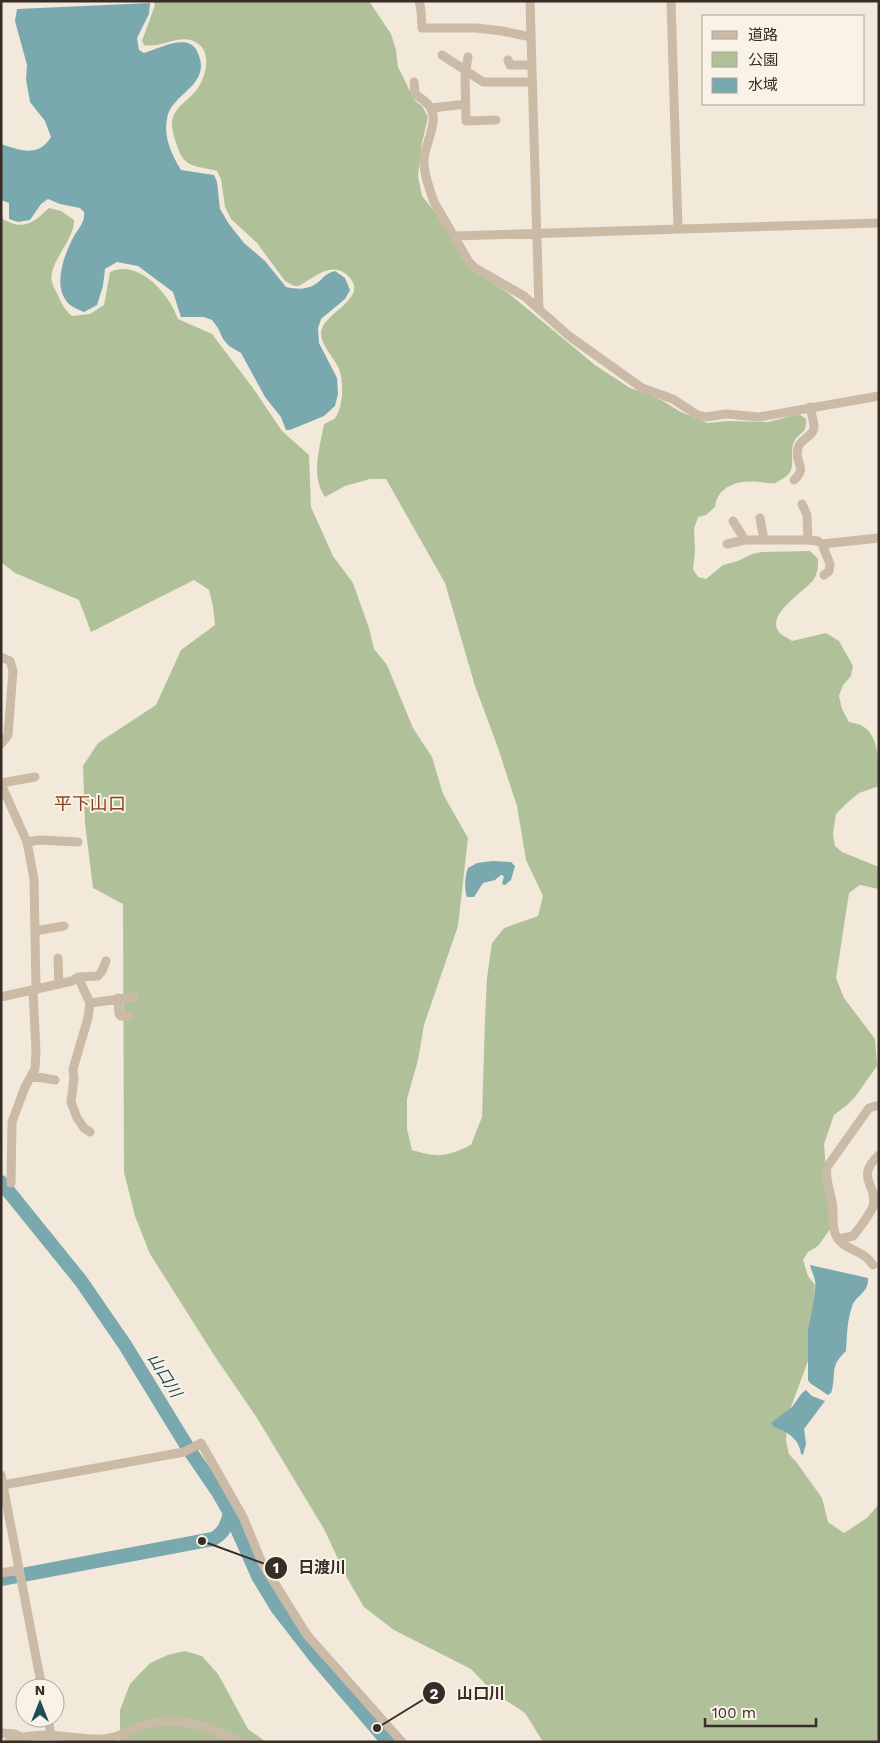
<svg xmlns="http://www.w3.org/2000/svg" width="880" height="1743" viewBox="0 0 880 1743" font-family="'Work Sans','Noto Sans JP',sans-serif">
<style>
.green{fill:#b0c19a}
.water{fill:#79a8af}
.lines{fill:none;stroke-linecap:round;stroke-linejoin:round}
.river{stroke:#79a8af;stroke-width:14}
.minor{stroke:#cabaa6;stroke-width:9}
.labels{text-anchor:middle;stroke-width:4;stroke-linejoin:round;paint-order:stroke}
.water-label{font-size:16px;font-style:italic;fill:#1c4e58;stroke:#f9f2e6}
.quarter-label{font-size:18px;fill:#86411f;stroke:#f9f2e6}
.leader{fill:none;stroke:#362d27;stroke-width:2}
.callout-dot{fill:#362d27;stroke:#f9f2e6;stroke-width:2}
.mark-label{font-size:15px;text-anchor:middle;font-weight:bold;fill:#fff}
.callout-label{font-size:16px;text-anchor:middle;font-weight:bold;fill:#362d27;stroke:#f9f2e6;stroke-width:4;stroke-linejoin:round;paint-order:stroke}
</style>
<rect width="100%" height="100%" fill="#f2e9da"/>
<path class="green" d="M 153,1 L 369,1 L 391,34 L 396,50 L 398,67 L 415,101 L 422,106 L 428,117 L 422,143 L 418,176 L 422,196 L 435,212 L 471,270 L 507,292 L 595,365 L 630,388 L 645,393 L 663,401 L 679,411 L 707,423 L 728,421 L 768,422 L 799,414 L 806,419 C 807,435 800,431 794,442 C 789,452 796,467 788,475 C 785,477 778,482 775,483 C 770,484 764,482 759,482 C 739,480 718,485 715,507 L 706,515 L 698,517 L 694,529 L 695,552 L 693,569 L 698,577 L 706,579 L 723,565 L 738,561 L 752,554 L 762,552 L 810,551 L 818,559 C 818,567 818,572 814,579 C 806,591 765,614 779,632 C 781,635 788,638 792,641 L 826,633 L 839,641 L 853,666 L 851,676 L 843,685 L 839,696 L 842,709 L 849,722 C 854,723 860,724 864,727 C 880,737 879,769 879,786 L 859,793 L 847,803 L 836,814 L 833,834 L 835,846 L 842,852 L 879,867 L 879,889 L 860,885 L 849,893 L 836,978 L 844,998 L 875,1039 L 877,1066 L 855,1097 L 847,1105 L 834,1115 L 824,1144 L 826,1173 L 833,1225 L 818,1246 L 808,1252 L 803,1260 L 808,1276 L 815,1285 L 812,1334 L 808,1361 L 788,1415 L 786,1441 L 789,1454 L 797,1463 L 822,1498 L 828,1522 L 844,1533 L 867,1518 L 879,1504 L 879,1742 L 543,1742 L 525,1713 L 493,1692 L 471,1669 L 394,1630 L 364,1607 L 347,1578 L 324,1529 L 257,1418 L 214,1355 L 150,1254 L 135,1216 L 124,1172 L 123,904 L 93,888 L 85,823 L 83,766 L 98,743 L 156,705 L 181,650 L 215,625 L 213,606 L 209,590 L 194,580 L 91,632 L 79,600 L 15,573 L 1,562 L 1,210 L 3,219 C 24,231 33,223 49,208 L 61,211 L 74,220 C 75,240 47,264 52,282 C 53,286 55,290 57,293 C 61,303 64,309 72,316 L 90,314 L 104,305 L 110,272 C 139,258 170,295 178,319 L 212,334 L 253,388 L 282,431 L 309,455 L 311,507 L 333,556 L 353,583 L 369,628 L 374,649 L 387,665 L 413,728 L 432,757 L 443,794 L 468,838 L 458,926 L 424,1025 L 418,1060 L 407,1099 L 407,1129 L 412,1150 C 439,1158 445,1157 471,1145 L 482,1117 L 485,1019 L 487,978 L 492,943 L 504,928 L 538,916 L 543,896 L 526,860 L 517,806 L 497,745 L 475,686 L 445,583 L 386,479 L 370,479 L 345,486 L 325,497 C 310,475 320,448 324,424 C 327,422 331,421 334,419 C 344,409 344,378 338,367 C 333,356 321,346 321,333 C 322,312 374,298 346,274 C 330,261 313,279 298,286 L 294,286 L 285,281 L 257,243 L 231,219 L 225,207 L 221,179 L 217,171 C 208,168 196,168 188,163 C 181,158 179,151 176,143 C 174,135 170,126 173,117 C 178,104 191,99 198,88 C 206,76 212,52 197,43 C 181,32 161,49 144,45 L 142,41 L 155,5 Z
M 185,1651 L 202,1656 L 218,1674 L 248,1729 L 266,1742 L 120,1742 L 120,1710 L 130,1684 L 150,1663 L 168,1655 Z"/>
<path class="water" d="M 150,3 L 149,14 L 137,38 L 139,50 L 144,53 C 158,49 188,32 197,51 C 214,86 171,92 167,119 C 163,137 172,155 181,170 L 214,175 L 217,182 L 220,209 L 229,224 L 244,243 L 265,261 L 286,287 C 296,289 305,290 314,285 C 323,280 323,274 335,271 L 345,278 L 350,290 L 345,299 L 321,319 L 318,328 L 319,343 L 337,378 L 338,394 L 335,406 L 324,416 L 290,430 L 286,430 L 281,417 L 265,397 L 241,353 L 229,346 L 223,339 L 218,328 L 212,320 L 204,317 L 181,317 L 173,292 L 138,266 L 117,262 L 105,269 L 103,286 L 97,305 L 84,312 C 80,310 74,308 70,305 C 51,288 64,255 74,236 C 79,228 85,222 84,212 L 80,208 L 60,204 L 48,199 L 41,204 L 30,220 L 18,222 L 9,219 L 9,203 L 1,200 L 1,144 C 21,151 39,157 51,137 L 45,121 L 30,102 L 26,79 L 27,65 L 15,21 L 17,9 Z
M 493,861 L 511,862 L 515,866 L 511,880 L 505,885 L 502,884 L 504,876 L 501,875 L 495,880 L 483,883 L 474,897 L 467,897 C 464,890 465,875 468,868 L 477,863 Z
M 810,1265 L 868,1278 C 869,1292 858,1294 853,1304 C 847,1319 847,1335 846,1351 C 830,1366 836,1371 832,1390 L 831,1393 L 828,1395 L 810,1383 L 808,1380 L 808,1330 C 810,1323 817,1286 815,1281 C 814,1275 811,1270 810,1265 Z
M 806,1390 L 812,1396 L 825,1401 L 804,1429 L 806,1444 L 803,1455 L 801,1454 C 799,1438 787,1432 773,1426 L 771,1423 L 792,1407 L 802,1393 Z"/>
<g class="lines">
<path class="river" d="M 1,1182 L 81,1281 L 125,1345 L 188,1448 L 218,1492 L 230,1513 L 258,1576 L 278,1609 L 316,1658 L 388,1742
M 1,1579 L 213,1539 C 224,1533 227,1525 230,1513"/>
<path class="minor" d="M 419,1 L 421,10 L 422,28 L 476,28 L 502,31 L 531,37
M 530,1 L 539,309
M 671,1 L 678,229
M 442,55 L 483,82 L 532,82
M 468,57 L 465,75 L 466,121 L 496,120
M 508,60 L 510,65 L 532,65
M 414,82 L 415,94 C 420,98 427,102 430,107 C 440,120 424,146 424,160 C 423,173 430,190 434,202 L 469,262 L 475,268 L 524,296 L 569,336 L 642,388 L 673,399 L 697,415 L 706,417 L 726,414 L 759,417 L 879,396
M 432,108 L 466,104
M 455,236 L 879,223
M 794,480 C 809,466 793,463 798,448 C 800,439 814,436 814,427 C 814,421 811,413 810,407
M 802,504 L 807,515 L 808,540
M 760,518 L 764,540
M 733,521 L 745,540
M 727,544 L 745,540 L 808,540 L 818,541 L 822,544 L 830,564 L 829,571 L 824,575
M 822,544 L 879,538
M 1,657 L 10,661 L 13,671 L 8,735 L 1,744
M 1,783 L 35,777
M 1,784 L 27,842 L 34,879 L 36,990
M 27,842 L 40,840 L 78,842
M 35,931 L 64,926
M 58,958 L 59,984
M 78,977 L 90,1003 L 88,1018 L 73,1069 L 74,1078 L 71,1102 L 77,1118 L 84,1128 L 90,1132
M 1,997 L 72,981 L 78,977 L 98,976 L 102,971 L 106,961
M 118,998 L 119,1014 L 121,1016 L 130,1017
M 90,1003 L 134,997
M 31,1076 L 55,1080
M 11,1183 L 12,1122 L 25,1087 L 35,1069 L 36,1052 L 33,991
M 838,1239 L 853,1236 C 858,1230 871,1213 873,1206 C 878,1184 854,1178 879,1155
M 873,1265 C 865,1252 853,1252 842,1243 C 829,1233 835,1216 832,1202 C 830,1190 825,1180 827,1167 L 869,1108 L 879,1105
M 1,1475 L 42,1688
M 3,1485 L 184,1452 L 201,1443 L 243,1517 L 262,1563 L 307,1635 L 402,1742
M 1,1573 L 19,1570
M 48,1718 L 51,1735
M 1,1733 L 15,1734 L 21,1737
M 8,1742 C 39,1728 72,1740 104,1739 C 119,1738 133,1728 148,1724 C 181,1715 210,1728 240,1742"/>
</g>
<g class="labels">
<g class="water-label">
<text transform="translate(165 1375) rotate(58)" y="6">山口川</text>
</g>
<g class="quarter-label">
<text x="90" y="810">平下山口</text>
</g>
</g>
<path class="leader" d="M202 1541L276 1568M377 1728L434 1693"/>
<g class="callout-dot">
<circle cx="202" cy="1541" r="5"/>
<circle cx="377" cy="1728" r="5"/>
<circle cx="276" cy="1568" r="12"/>
<circle cx="434" cy="1693" r="12"/>
</g>
<g class="mark-label">
<text x="276" y="1573">1</text>
<text x="434" y="1699">2</text>
</g>
<g class="callout-label">
<text x="322" y="1573">日渡川</text>
<text x="481" y="1699">山口川</text>
</g>
<rect width="880" height="1743" fill="none" stroke="#362d27" stroke-width="5"/>
<rect x="702" y="15" width="162" height="90" fill="#f9f2e6" stroke="#aba39a"/>
<rect x="712" y="31" width="25" height="8" fill="#cabaa6" stroke="#aba39a"/>
<text x="748" y="40" font-size="15" fill="#362d27">道路</text>
<rect x="712" y="52" width="25" height="15" fill="#b0c19a" stroke="#aba39a"/>
<text x="748" y="65" font-size="15" fill="#362d27">公園</text>
<rect x="712" y="78" width="25" height="15" fill="#79a8af" stroke="#aba39a"/>
<text x="748" y="90" font-size="15" fill="#362d27">水域</text>
<g transform="translate(40 1703)"><circle r="24" fill="#f9f2e6" stroke="#aba39a"/>
<path d="M0-4L9 19L0 12L-9 19Z" fill="#1c4e58"/>
<text y="-8" font-size="14" font-weight="bold" text-anchor="middle" fill="#362d27">N</text>
</g>
<path d="M705 1718v8h111v-8" fill="none" stroke="#362d27" stroke-width="2.5"/>
<text x="712" y="1718" font-size="15" fill="#362d27" stroke="#f9f2e6" stroke-width="4" paint-order="stroke">100 m</text>
</svg>
